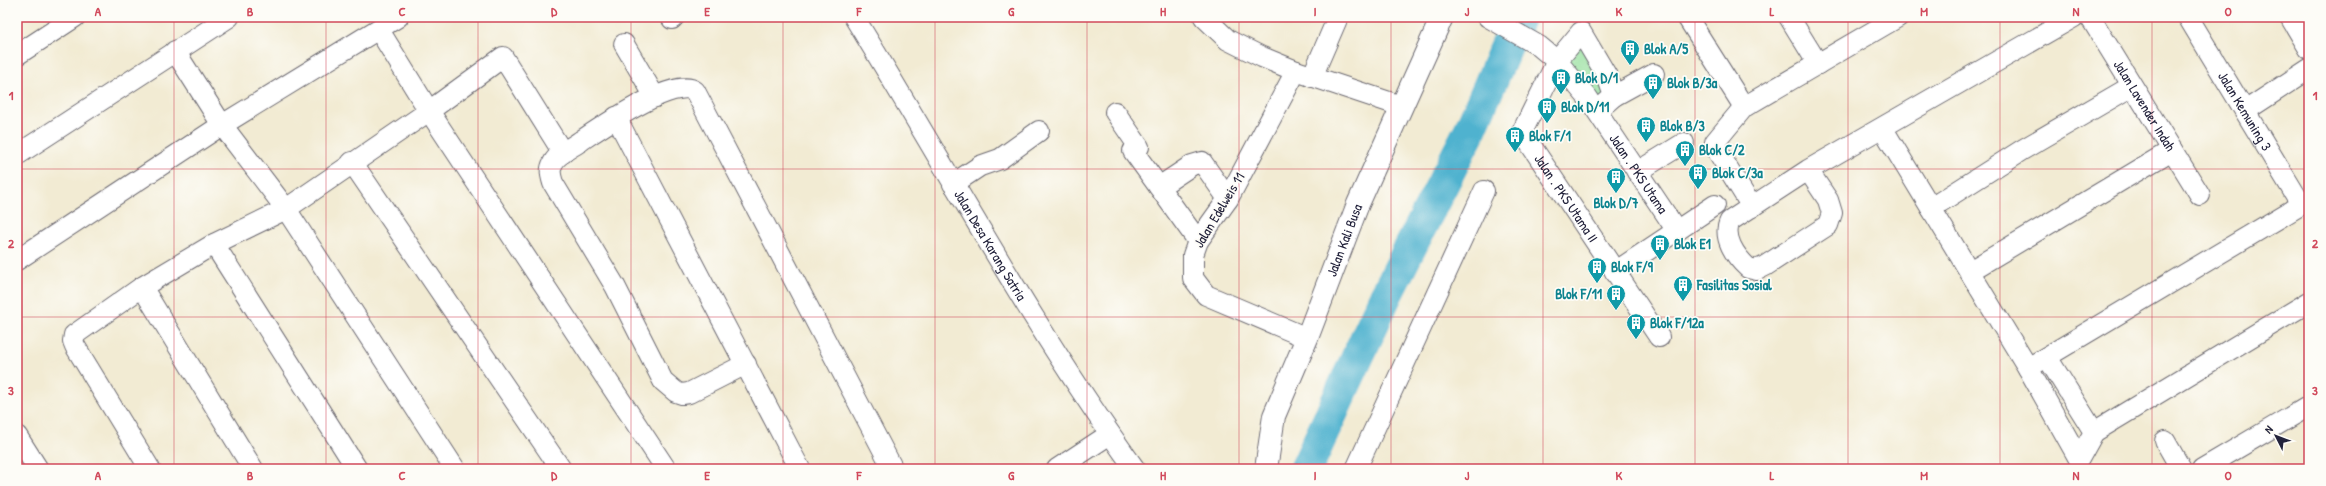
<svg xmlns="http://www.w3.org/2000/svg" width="2326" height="486" viewBox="0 0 2326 486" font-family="'Patrick Hand',sans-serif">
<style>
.green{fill:#93df9c;stroke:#5a806c}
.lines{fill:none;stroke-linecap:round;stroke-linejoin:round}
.river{stroke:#50b2cf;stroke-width:33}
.street-casing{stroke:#6b6870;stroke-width:22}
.secondary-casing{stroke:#6b6870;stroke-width:24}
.street{stroke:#fff;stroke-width:20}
.secondary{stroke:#fff;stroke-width:22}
.grid{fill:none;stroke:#d1495b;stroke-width:1;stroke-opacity:0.55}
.labels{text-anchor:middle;stroke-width:3.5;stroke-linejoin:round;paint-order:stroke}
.culture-label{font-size:14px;font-weight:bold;fill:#0d838f;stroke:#fdfcf7;text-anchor:start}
.street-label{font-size:14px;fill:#22223b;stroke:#fdfcf7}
.neatline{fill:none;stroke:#d1495b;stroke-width:1.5}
.grid-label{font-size:13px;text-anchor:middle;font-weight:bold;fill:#d1495b}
</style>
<rect width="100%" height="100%" fill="#fdfcf7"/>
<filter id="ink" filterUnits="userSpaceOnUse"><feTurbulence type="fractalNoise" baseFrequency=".025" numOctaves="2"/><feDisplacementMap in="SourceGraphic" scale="8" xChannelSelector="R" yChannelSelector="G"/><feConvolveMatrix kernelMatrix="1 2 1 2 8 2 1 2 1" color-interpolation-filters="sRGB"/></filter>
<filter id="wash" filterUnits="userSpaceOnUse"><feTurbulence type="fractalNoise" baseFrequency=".012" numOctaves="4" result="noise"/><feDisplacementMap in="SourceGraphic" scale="16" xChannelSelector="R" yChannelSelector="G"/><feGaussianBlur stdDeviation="0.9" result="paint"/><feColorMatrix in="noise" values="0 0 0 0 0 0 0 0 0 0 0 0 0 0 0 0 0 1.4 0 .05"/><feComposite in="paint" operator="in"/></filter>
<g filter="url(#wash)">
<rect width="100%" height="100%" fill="#f2ebd3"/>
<path class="green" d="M 1581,32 L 1614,96 L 1597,111 L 1557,61 Z"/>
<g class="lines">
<path class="river" d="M 1306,469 L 1386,295 L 1471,128 L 1519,17"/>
</g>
</g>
<g filter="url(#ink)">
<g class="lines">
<defs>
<g id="street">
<path id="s1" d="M 854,17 C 947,168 1031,325 1135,469"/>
<path d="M 1204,17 L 1228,40 L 1262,57 L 1296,71 L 1401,106"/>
<path id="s2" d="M 1488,17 L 1539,46 L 1557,61 L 1522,132 L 1659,337"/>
<path d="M 1687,17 L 1744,107"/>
<path d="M 1789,17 L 1818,64"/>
<path id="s3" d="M 2090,17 L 2200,195"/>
<path id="s4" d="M 2188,17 L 2301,204"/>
<path d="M 2290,17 L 2309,49"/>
<path d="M 672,19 L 674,17"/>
<path d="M 379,30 L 429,111 L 666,469"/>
<path d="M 624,44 L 655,97"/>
<path d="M 175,51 L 222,125 L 286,209 L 455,469"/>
<path d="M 17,55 L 75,17"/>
<path d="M 1296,71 L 1228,199 L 1198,241 L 1193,255 L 1193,278 L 1206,295 L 1307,338"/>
<path d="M 1312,77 L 1338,17"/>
<path d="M 1614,96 L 1654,74"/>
<path id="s5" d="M 1597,111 L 1614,96 L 1607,76 L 1581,32 L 1557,61 L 1588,98 L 1677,231"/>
<path d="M 2245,111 L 2309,69"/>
<path d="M 1115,112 L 1139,147 L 1133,151 L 1198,241"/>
<path d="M 616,117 L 800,469"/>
<path d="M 1883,129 L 2028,368 L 2309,200"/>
<path d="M 17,155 L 229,17"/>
<path d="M 352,162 L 561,469"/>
<path d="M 1808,170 L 1828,200 L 1832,213 L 1828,225 L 1765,266 L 1757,270 L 1748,268 C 1735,256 1722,237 1730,221 L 1808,170 L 2074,17"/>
<path d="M 1637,172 L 1684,143"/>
<path d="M 953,184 L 980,166 L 1000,159 L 1039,131"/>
<path d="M 1159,187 L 1192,165 L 1202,162 L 1228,199"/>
<path d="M 1752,207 L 1718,152 L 1715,142 L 1744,107 L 1898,17"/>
<path d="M 1931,208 L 2022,150 L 2132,86"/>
<path d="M 214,244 L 357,469"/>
<path d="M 17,260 L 222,125 L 398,17"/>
<path d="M 1970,271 L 2172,150"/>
<path d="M 1615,272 L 1715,205"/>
<path d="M 142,287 L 253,469"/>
<path d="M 746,364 L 689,393 L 682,394 L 676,392 L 663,381 L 615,286 L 553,183 C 551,176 549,170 553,163 C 558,153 573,147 582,140 C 600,128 675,76 695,91 L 893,469"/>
<path d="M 2028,368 L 2079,459 L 2094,432 L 2047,357"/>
<path d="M 2094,432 L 2309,302"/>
<path d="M 17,436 L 38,469"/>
<path d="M 2165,441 L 2181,469"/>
<path d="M 150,469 L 75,346 L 73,341 L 74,335 L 142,287 L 214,244 L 286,209 L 429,111 L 503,57 L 563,153"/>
<path d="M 1057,469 L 1110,434"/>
<path d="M 1356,469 L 1484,191"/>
<path d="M 2202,469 L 2309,406"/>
</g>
<g id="secondary">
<path id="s6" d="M 1266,469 L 1274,416 L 1307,338 L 1358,204 L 1442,17"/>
</g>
</defs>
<use href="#street" class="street-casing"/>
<use href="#secondary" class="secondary-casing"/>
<use href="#street" class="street"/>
<use href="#secondary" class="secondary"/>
</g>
</g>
<path class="grid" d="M 174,17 L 174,469M 326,17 L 326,469M 478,17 L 478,469M 631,17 L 631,469M 783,17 L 783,469M 935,17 L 935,469M 1087,17 L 1087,469M 1239,17 L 1239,469M 1391,17 L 1391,469M 1543,17 L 1543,469M 1695,17 L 1695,469M 1848,17 L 1848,469M 2000,17 L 2000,469M 2152,17 L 2152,469M 17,169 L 2309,169M 17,317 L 2309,317"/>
<defs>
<symbol id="building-pin" viewBox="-11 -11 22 30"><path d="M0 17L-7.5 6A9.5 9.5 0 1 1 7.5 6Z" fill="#0f9aa8" stroke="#fdfcf7"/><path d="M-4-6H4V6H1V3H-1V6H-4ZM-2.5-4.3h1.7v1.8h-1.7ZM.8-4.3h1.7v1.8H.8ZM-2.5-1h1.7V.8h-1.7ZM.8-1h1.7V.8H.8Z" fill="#fff"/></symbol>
</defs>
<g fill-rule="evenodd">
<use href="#building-pin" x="1619" y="38" width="22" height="30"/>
<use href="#building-pin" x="1550" y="67" width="22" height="30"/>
<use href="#building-pin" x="1642" y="72" width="22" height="30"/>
<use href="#building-pin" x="1536" y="96" width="22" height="30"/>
<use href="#building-pin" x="1635" y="115" width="22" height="30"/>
<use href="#building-pin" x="1504" y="125" width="22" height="30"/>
<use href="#building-pin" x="1674" y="139" width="22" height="30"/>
<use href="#building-pin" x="1687" y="162" width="22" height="30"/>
<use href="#building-pin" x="1605" y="166" width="22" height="30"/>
<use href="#building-pin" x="1649" y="233" width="22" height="30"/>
<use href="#building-pin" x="1586" y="256" width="22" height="30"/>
<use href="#building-pin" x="1672" y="274" width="22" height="30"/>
<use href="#building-pin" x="1605" y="283" width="22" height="30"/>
<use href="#building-pin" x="1625" y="312" width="22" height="30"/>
</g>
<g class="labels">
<g class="culture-label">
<text x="1644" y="54">Blok A/5</text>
<text x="1575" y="83">Blok D/1</text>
<text x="1667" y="88">Blok B/3a</text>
<text x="1561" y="112">Blok D/11</text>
<text x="1660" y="131">Blok B/3</text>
<text x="1529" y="141">Blok F/1</text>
<text x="1699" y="155">Blok C/2</text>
<text x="1712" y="178">Blok C/3a</text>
<text x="1616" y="208" text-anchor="middle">Blok D/7</text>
<text x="1674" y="249">Blok E1</text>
<text x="1611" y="272">Blok F/9</text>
<text x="1697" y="290">Fasilitas Sosial</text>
<text x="1602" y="299" text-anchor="end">Blok F/11</text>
<text x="1650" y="328">Blok F/12a</text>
</g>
<g class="street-label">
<text dy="5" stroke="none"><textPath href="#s3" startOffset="104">Jalan Lavender Indah</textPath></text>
<text dy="5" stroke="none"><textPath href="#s4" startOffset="110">Jalan Kemuning 3</textPath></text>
<text dy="5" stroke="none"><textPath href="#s5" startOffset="272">Jalan . PKS Utama</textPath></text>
<text dy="5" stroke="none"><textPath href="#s2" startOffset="241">Jalan . PKS Utama II</textPath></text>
<text transform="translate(1219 210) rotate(-59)" y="5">Jalan Edelweis 11</text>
<text dy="5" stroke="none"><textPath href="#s6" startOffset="243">Jalan Kali Busa</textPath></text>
<text dy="5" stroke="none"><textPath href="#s1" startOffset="266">Jalan Desa Karang Satria</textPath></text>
</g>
</g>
<rect width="2326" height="486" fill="none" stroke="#fdfcf7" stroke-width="44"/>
<g transform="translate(2276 436) rotate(312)" stroke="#fdfcf7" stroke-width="3" paint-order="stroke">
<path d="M0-3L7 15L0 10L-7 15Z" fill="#22223b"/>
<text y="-6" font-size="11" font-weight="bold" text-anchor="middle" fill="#22223b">N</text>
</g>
<rect x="22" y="22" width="2282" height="442" class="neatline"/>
<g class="grid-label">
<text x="98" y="16">A</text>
<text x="250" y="16">B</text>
<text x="402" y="16">C</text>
<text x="554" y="16">D</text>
<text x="707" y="16">E</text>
<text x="859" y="16">F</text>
<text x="1011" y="16">G</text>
<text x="1163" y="16">H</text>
<text x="1315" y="16">I</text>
<text x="1467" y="16">J</text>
<text x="1619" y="16">K</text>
<text x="1772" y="16">L</text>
<text x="1924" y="16">M</text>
<text x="2076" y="16">N</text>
<text x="2228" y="16">O</text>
<text x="11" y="100">1</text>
<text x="2315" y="100">1</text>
<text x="11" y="248">2</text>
<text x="2315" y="248">2</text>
<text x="11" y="395">3</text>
<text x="2315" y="395">3</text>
<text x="98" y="480">A</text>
<text x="250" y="480">B</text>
<text x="402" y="480">C</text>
<text x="554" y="480">D</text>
<text x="707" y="480">E</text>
<text x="859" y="480">F</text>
<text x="1011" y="480">G</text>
<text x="1163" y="480">H</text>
<text x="1315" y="480">I</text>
<text x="1467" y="480">J</text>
<text x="1619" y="480">K</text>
<text x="1772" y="480">L</text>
<text x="1924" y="480">M</text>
<text x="2076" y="480">N</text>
<text x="2228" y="480">O</text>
</g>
</svg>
